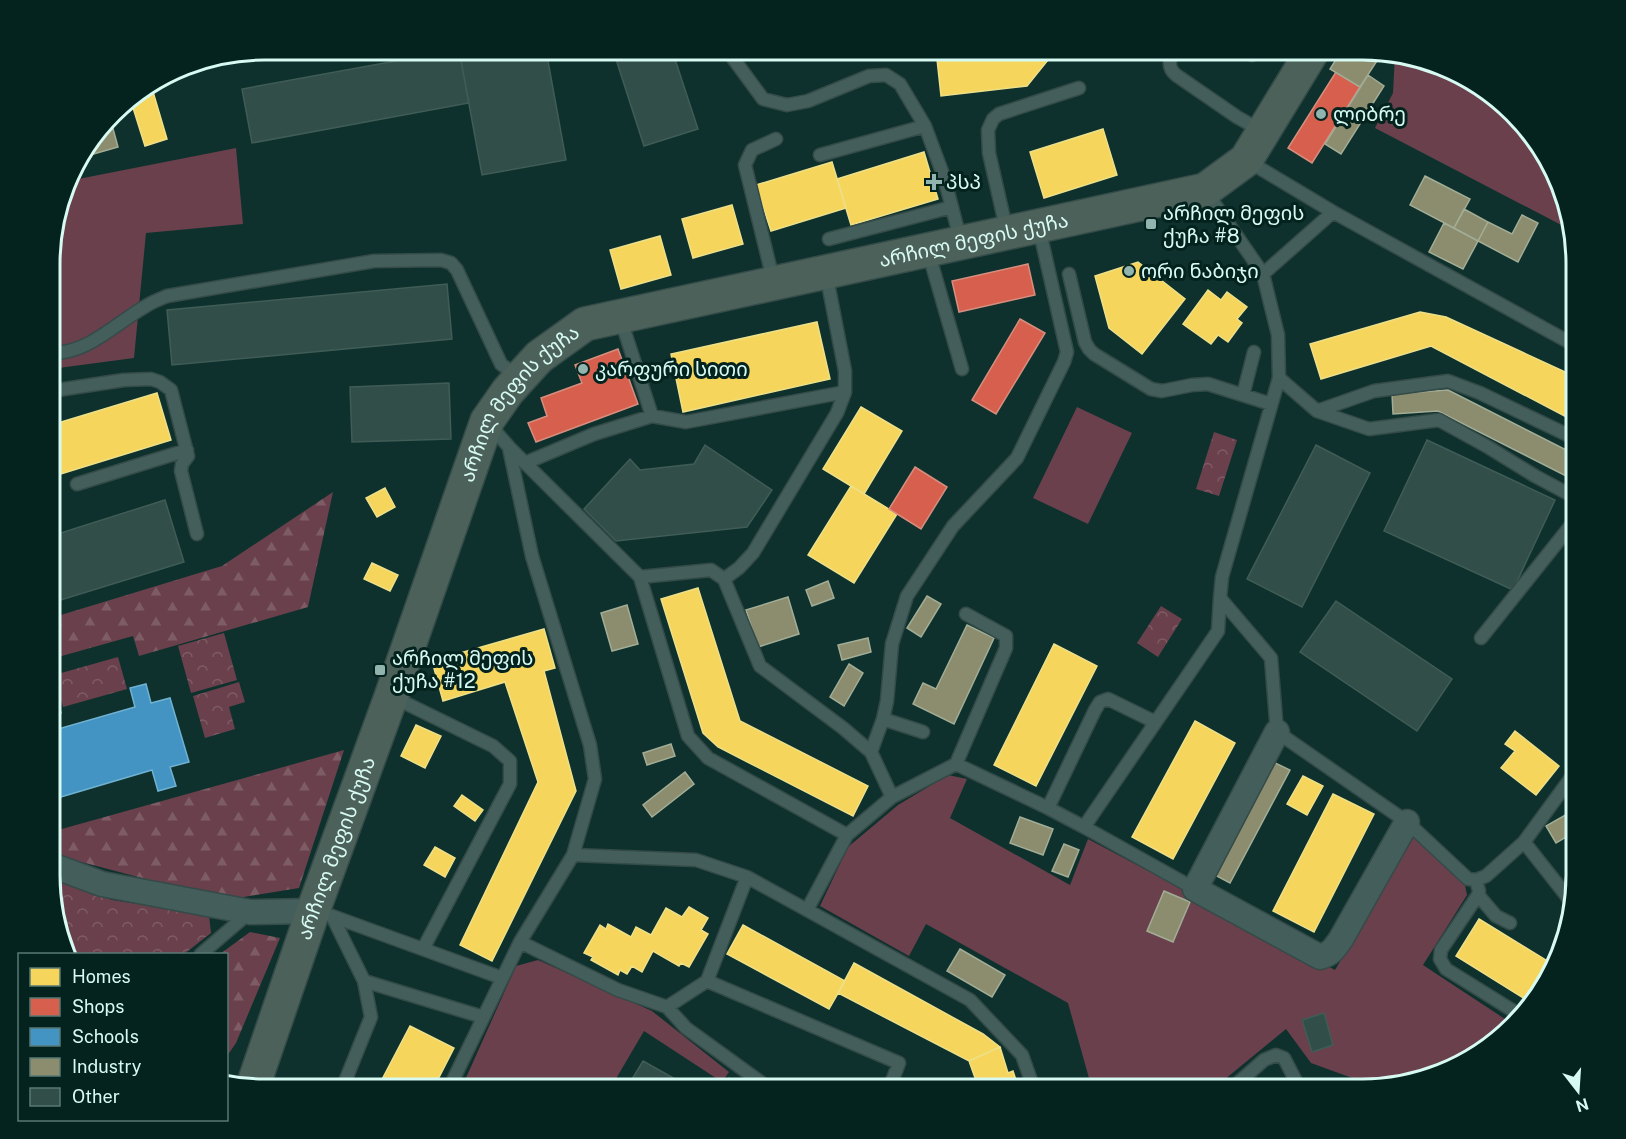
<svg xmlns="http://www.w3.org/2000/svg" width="1626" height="1139" viewBox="0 0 1626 1139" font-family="'Public Sans','Noto Sans Georgian',sans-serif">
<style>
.grass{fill:#69404b}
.forest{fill:url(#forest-firs)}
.park{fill:url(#park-crowns)}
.homes{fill:#f6d55c;stroke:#ede089;stroke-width:1.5}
.shops{fill:#d6604d;stroke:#d68e7f;stroke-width:1.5}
.schools{fill:#4393c3;stroke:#6fb2d1;stroke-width:1.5}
.industry{fill:#8c8c6e;stroke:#a2ad96;stroke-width:1.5}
.building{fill:#324e48;stroke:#405c56;stroke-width:1.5}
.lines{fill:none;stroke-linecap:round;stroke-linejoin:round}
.lane-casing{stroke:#344b48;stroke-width:15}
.street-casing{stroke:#344b48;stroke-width:27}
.secondary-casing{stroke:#344b48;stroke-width:36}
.lane{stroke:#445e5b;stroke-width:12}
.street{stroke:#445e5b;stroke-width:24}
.secondary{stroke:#4c615a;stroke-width:33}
.poi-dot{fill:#91b4ae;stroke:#04231f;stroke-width:2}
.labels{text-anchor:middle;stroke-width:6;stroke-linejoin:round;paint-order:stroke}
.poi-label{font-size:20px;fill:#d7faf3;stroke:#04231f;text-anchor:start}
.street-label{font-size:20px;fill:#d7faf3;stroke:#04231f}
.rim{fill:none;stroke:#d7faf3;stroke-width:3}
</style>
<defs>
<pattern id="forest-firs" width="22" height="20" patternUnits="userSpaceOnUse" patternTransform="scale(1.5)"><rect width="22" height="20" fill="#69404b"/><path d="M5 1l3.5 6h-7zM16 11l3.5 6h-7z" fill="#7e5c65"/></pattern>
<pattern id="park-crowns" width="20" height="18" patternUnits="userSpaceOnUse" patternTransform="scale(1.5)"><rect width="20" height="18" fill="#69404b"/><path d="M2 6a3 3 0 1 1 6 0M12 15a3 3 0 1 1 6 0" fill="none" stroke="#7e5c65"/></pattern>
</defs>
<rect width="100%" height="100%" fill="#0e312d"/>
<path class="grass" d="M 1395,54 L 1431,61 L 1492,94 L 1548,157 L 1569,225 L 1567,228 L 1375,128 L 1393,93 Z
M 236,148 L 243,224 L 146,233 L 134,358 L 51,369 L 51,236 L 68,181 Z
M 1077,407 L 1132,433 L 1088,524 L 1033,498 Z
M 948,775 L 967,779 L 950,818 L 1070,885 L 1088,839 L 1335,970 L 1415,835 L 1463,875 L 1467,895 L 1423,965 L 1511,1023 L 1457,1067 L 1363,1089 L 1358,1089 L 1355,1079 L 1311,1063 L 1286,1029 L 1213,1089 L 1092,1089 L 1068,1003 L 926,924 L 909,956 L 820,906 L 848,847 L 898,805 Z
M 538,960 L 652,1011 L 729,1072 L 722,1082 L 644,1031 L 610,1089 L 461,1089 L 516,966 Z"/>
<path class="forest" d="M 333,492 L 308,607 L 139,656 L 133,636 L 51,659 L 51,618 L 222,566 Z
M 344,750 L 299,888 L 225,900 L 55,855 L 51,851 L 51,832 Z
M 250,932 L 280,938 L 236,1043 L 227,1056 L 226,954 L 220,954 Z"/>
<path class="park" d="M 1214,432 L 1237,440 L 1219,496 L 1196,489 Z
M 1161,606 L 1182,619 L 1158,657 L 1137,643 Z
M 224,633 L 237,680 L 191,693 L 178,646 Z
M 118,657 L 127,689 L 63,707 L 54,675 Z
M 239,682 L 245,702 L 229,707 L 235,729 L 205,738 L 193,696 Z
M 51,876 L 112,900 L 209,915 L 211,933 L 184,954 L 69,954 L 51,903 Z"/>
<path class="homes" d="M 936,50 L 1056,50 L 1027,86 L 941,96 Z
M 151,85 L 167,139 L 145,146 L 130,98 Z
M 1103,129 L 1117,175 L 1044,198 L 1030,152 Z
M 924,152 L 938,199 L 851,225 L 837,179 Z
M 832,162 L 846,208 L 771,231 L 756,185 Z
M 732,205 L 743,244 L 693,258 L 682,219 Z
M 660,236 L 671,275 L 621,289 L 610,250 Z
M 1138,262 L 1185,299 L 1142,354 L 1109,328 L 1095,276 Z
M 1208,290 L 1221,300 L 1227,292 L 1247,307 L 1237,319 L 1242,323 L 1228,342 L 1218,335 L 1211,344 L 1183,324 Z
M 1420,312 L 1446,317 L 1576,377 L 1576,422 L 1431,346 L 1321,379 L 1310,344 Z
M 817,322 L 830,379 L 683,412 L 671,354 Z
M 157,393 L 171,440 L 51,477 L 51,425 Z
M 861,407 L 902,431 L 864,494 L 823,469 Z
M 851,486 L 897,514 L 854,583 L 808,555 Z
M 385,488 L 395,507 L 377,517 L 366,498 Z
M 372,563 L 398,575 L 390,591 L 364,579 Z
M 698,588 L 740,721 L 868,786 L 853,816 L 718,747 L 703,733 L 661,599 Z
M 544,629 L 555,668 L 544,671 L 576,791 L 492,961 L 460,945 L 538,782 L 505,682 L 443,701 L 432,661 Z
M 1054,644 L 1097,666 L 1036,786 L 994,765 Z
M 1195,721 L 1235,743 L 1173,859 L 1132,837 Z
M 416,725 L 441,736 L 425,768 L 401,756 Z
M 1515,731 L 1559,766 L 1536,795 L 1501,768 L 1515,751 L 1505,744 Z
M 1303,776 L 1323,786 L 1307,815 L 1287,804 Z
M 1333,794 L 1374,814 L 1314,932 L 1273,911 Z
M 462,795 L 483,810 L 475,821 L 454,806 Z
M 435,847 L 455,858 L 445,877 L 424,865 Z
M 689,907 L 708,918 L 701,930 L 708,934 L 689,967 L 681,963 L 679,966 L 653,951 L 642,972 L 632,966 L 627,974 L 620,970 L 618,975 L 591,960 L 593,957 L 584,953 L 600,925 L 606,929 L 608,924 L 631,937 L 636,927 L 651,935 L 666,908 L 682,917 Z
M 1479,919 L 1554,965 L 1533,1004 L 1456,956 Z
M 743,925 L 845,981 L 829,1009 L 727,954 Z
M 854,963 L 983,1034 L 1000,1047 L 969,1061 L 838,993 Z
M 410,1026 L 454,1048 L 433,1089 L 377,1089 Z
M 1000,1047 L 1008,1073 L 1013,1071 L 1019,1089 L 979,1089 L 969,1061 Z"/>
<path class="shops" d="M 1336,72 L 1360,87 L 1312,163 L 1288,148 Z
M 1028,264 L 1035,295 L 959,312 L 952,281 Z
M 1020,319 L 1045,333 L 996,414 L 972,400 Z
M 618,349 L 638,404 L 536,442 L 528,423 L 547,416 L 541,398 L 582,383 L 575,365 Z
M 915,467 L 947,487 L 921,529 L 889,509 Z"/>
<path class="schools" d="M 51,679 L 61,713 L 51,715 Z
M 146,684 L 151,703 L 170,698 L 189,762 L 170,767 L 176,786 L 158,791 L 152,770 L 54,799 L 59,817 L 51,820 L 51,731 L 135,707 L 130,688 Z"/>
<path class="industry" d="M 1342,50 L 1376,50 L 1382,53 L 1360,87 L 1330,69 Z
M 1368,75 L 1384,86 L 1341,154 L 1325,144 Z
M 112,125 L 118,147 L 80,158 L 104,127 Z
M 1425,176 L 1470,199 L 1454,228 L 1410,205 Z
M 1464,209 L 1488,222 L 1478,241 L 1454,228 Z
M 1522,215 L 1538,223 L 1518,262 L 1478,241 L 1488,222 L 1512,234 Z
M 1444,223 L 1478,241 L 1463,269 L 1429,252 Z
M 1448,390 L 1576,455 L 1576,481 L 1438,411 L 1393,414 L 1392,394 Z
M 828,581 L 834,598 L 812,606 L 806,590 Z
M 927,596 L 941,604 L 921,637 L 907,628 Z
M 788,597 L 799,634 L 758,647 L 746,610 Z
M 627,605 L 638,644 L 612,651 L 601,613 Z
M 967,625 L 994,638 L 954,724 L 913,704 L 923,683 L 936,689 Z
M 868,638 L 871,652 L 842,660 L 838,645 Z
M 849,664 L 863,673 L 844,706 L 830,697 Z
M 671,744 L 675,756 L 647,765 L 643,753 Z
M 1271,761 L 1290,770 L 1230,883 L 1211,873 Z
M 685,772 L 694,784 L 652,817 L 643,805 Z
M 1576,809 L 1576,844 L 1571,834 L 1556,843 L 1546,826 Z
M 1020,817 L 1053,829 L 1043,855 L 1010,843 Z
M 1064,844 L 1079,850 L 1068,877 L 1052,871 Z
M 1164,891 L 1190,902 L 1173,942 L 1147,931 Z
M 960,949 L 1005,975 L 992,997 L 947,971 Z"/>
<path class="building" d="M 456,50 L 459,50 L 469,103 L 252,143 L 242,89 Z
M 459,50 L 546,50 L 566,160 L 482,175 Z
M 613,50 L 672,50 L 698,129 L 644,146 Z
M 447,284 L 452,339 L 172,365 L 167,310 Z
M 449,383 L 451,439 L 352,442 L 350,387 Z
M 1427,440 L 1555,500 L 1513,590 L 1384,531 Z
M 705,445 L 772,490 L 747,527 L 616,541 L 584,509 L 630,459 L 640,470 L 694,464 Z
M 1316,445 L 1370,473 L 1302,607 L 1247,579 Z
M 165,500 L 184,562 L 51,603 L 51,536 Z
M 1336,601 L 1452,679 L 1417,731 L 1300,652 Z
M 1324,1013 L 1333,1045 L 1312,1052 L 1302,1020 Z
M 643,1061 L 693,1089 L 626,1089 Z
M 729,1078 L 742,1089 L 720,1089 Z"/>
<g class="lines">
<defs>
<path id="lane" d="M 727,50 L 763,99 L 787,105 L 808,101 L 869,76 L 886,75 L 900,84 L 925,126 L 944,177 L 961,242
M 1175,50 C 1169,60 1167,67 1176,75 L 1237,117 L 1262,131
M 1244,50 L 1252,55
M 820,155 L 925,126
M 1248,161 L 1333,212 L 1576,346
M 1205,190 L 1263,274 L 1278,335 L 1279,378 L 1317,411 L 1369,429 L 1439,420 L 1488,447 L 1535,476 L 1576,498
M 1007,232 L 989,153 L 988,130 L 993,119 L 999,114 L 1079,88
M 829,239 L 952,207
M 928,251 L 962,369
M 1069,274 L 1085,342 L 1089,349 L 1094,354 L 1151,389 L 1162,391 L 1192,385 L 1208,384 L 1271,404
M 1263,274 L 1333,212
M 774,283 L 745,165 L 752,150 L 776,139
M 620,317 L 652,416
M 51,353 C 88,354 116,323 146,306 C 152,302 160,299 167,296 L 374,261 L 441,260 L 451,263 L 457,270 L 501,364 L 519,378
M 1279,378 L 1222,577 L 1220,598 L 1271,658 L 1277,732 L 1407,822 L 1468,879 L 1476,880 L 1486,876 L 1524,842 L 1576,771
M 51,391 L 124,380 L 151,379 L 160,382 L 171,390 L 188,456 L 182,464 L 181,471 L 197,534
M 1243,395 L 1254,352
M 1317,411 L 1374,391 L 1448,381 L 1480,393 L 1576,439
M 490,425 L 509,447 L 640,577 L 688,736 L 708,758 L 847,835 L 807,910 L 747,877 L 696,860 L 573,855
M 525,463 L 594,434 L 652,416 L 686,422 L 845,392
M 77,484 L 187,450
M 640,577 L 711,570 L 724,579 L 760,666 L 843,728 L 871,752 L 892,797
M 724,579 L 739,568 L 753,553 L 837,413 L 845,392 L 845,371 L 826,273
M 1481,638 L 1576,519
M 393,697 L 493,746 L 510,761 L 510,784 L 423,949
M 883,719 L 923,732
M 871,752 L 883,719 L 887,701 L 892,644 L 907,596 L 953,526 L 1017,458 L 1064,362 L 1067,352 L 1039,228
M 956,764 L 1006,648 L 1006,636 L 966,614
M 1048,808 L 1095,710 L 1100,702 L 1108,699 L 1155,722
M 1084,827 L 1195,889
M 847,835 L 892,797 L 956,764 L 1048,808 L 1084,827 L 1218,631 L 1220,598
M 1524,842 L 1573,904
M 1476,880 L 1479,891 L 1478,895 L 1441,950 L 1440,959 L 1446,969 L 1520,1015
M 1478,895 L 1496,916 L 1510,923
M 807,910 L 970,1000 L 1022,1055 L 1034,1089
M 314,911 L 332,916 L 502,978
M 332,916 L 364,981 L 371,1017 L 342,1089
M 520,942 L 618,990 L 667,1007 L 707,981 L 899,1063 L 889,1089
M 201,954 L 250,912
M 364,981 L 483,1017
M 707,981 L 747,877
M 667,1007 L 686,1028 L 770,1089
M 450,1089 L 455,1076 L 520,942 L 573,855 L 595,779 L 590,745 L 532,556 L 509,448
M 1231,1089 L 1264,1060 L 1276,1055 L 1284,1058 L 1300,1089"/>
<path id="street" d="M 1277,732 L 1195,889 L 1320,957 C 1331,954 1334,949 1341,939 L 1407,822
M 51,865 L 102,884 L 250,912 L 313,911"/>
<g id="secondary">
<path id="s1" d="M 252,1089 L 313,911 L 391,697 L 487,421 L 508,391 L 539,357 L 585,324 L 1205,190 L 1246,160 L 1313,50"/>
</g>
</defs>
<use href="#lane" class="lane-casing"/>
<use href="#street" class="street-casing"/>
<use href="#secondary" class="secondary-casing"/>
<use href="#lane" class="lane"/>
<use href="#street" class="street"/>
<use href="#secondary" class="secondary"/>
</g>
<g class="poi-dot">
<circle cx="1321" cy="114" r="6"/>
<path d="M931 173h6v6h6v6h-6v6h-6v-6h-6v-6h6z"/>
<rect x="1145" y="218" width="12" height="12" rx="3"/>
<circle cx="1129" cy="271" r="6"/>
<circle cx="583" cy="369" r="6"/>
<rect x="374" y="664" width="12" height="12" rx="3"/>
</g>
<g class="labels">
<g class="poi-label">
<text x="1333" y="121">ლიბრე</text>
<text x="946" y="189">პსპ</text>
<text x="1163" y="220">არჩილ მეფის<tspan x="1163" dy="23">ქუჩა #8</tspan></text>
<text x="1141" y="278">ორი ნაბიჯი</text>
<text x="595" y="376">კარფური სითი</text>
<text x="392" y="665">არჩილ მეფის<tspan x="392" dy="23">ქუჩა #12</tspan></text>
</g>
<g class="street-label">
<text dy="7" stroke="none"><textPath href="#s1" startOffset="1245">არჩილ მეფის ქუჩა</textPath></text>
<text dy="7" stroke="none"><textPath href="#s1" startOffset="741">არჩილ მეფის ქუჩა</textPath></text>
<text dy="7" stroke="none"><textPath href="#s1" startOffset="255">არჩილ მეფის ქუჩა</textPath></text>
</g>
</g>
<path d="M0 0H1626V1139H0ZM264 60H1362A204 204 0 0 1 1566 264V875A204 204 0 0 1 1362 1079H264A204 204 0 0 1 60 875V264A204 204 0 0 1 264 60Z" fill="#04231f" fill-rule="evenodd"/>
<path class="rim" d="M264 60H1362A204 204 0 0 1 1566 264V875A204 204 0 0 1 1362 1079H264A204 204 0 0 1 60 875V264A204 204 0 0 1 264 60Z"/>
<rect x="18" y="953" width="210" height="168" fill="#04231f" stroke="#587974" stroke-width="1.5"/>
<rect x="30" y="968" width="30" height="18" fill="#f6d55c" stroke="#587974" stroke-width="1.5"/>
<text x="72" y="983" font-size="18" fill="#d7faf3">Homes</text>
<rect x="30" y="998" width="30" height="18" fill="#d6604d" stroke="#587974" stroke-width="1.5"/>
<text x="72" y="1013" font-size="18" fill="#d7faf3">Shops</text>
<rect x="30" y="1028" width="30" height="18" fill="#4393c3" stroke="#587974" stroke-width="1.5"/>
<text x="72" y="1043" font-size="18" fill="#d7faf3">Schools</text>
<rect x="30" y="1058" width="30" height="18" fill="#8c8c6e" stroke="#587974" stroke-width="1.5"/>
<text x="72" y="1073" font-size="18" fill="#d7faf3">Industry</text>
<rect x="30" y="1088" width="30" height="18" fill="#324e48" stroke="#587974" stroke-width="1.5"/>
<text x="72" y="1103" font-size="18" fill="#d7faf3">Other</text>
<g transform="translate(1578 1091) rotate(163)" stroke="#04231f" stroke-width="4.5" paint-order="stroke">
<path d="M0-4.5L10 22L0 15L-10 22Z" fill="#d7faf3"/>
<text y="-9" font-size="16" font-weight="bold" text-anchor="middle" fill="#d7faf3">N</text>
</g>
</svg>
